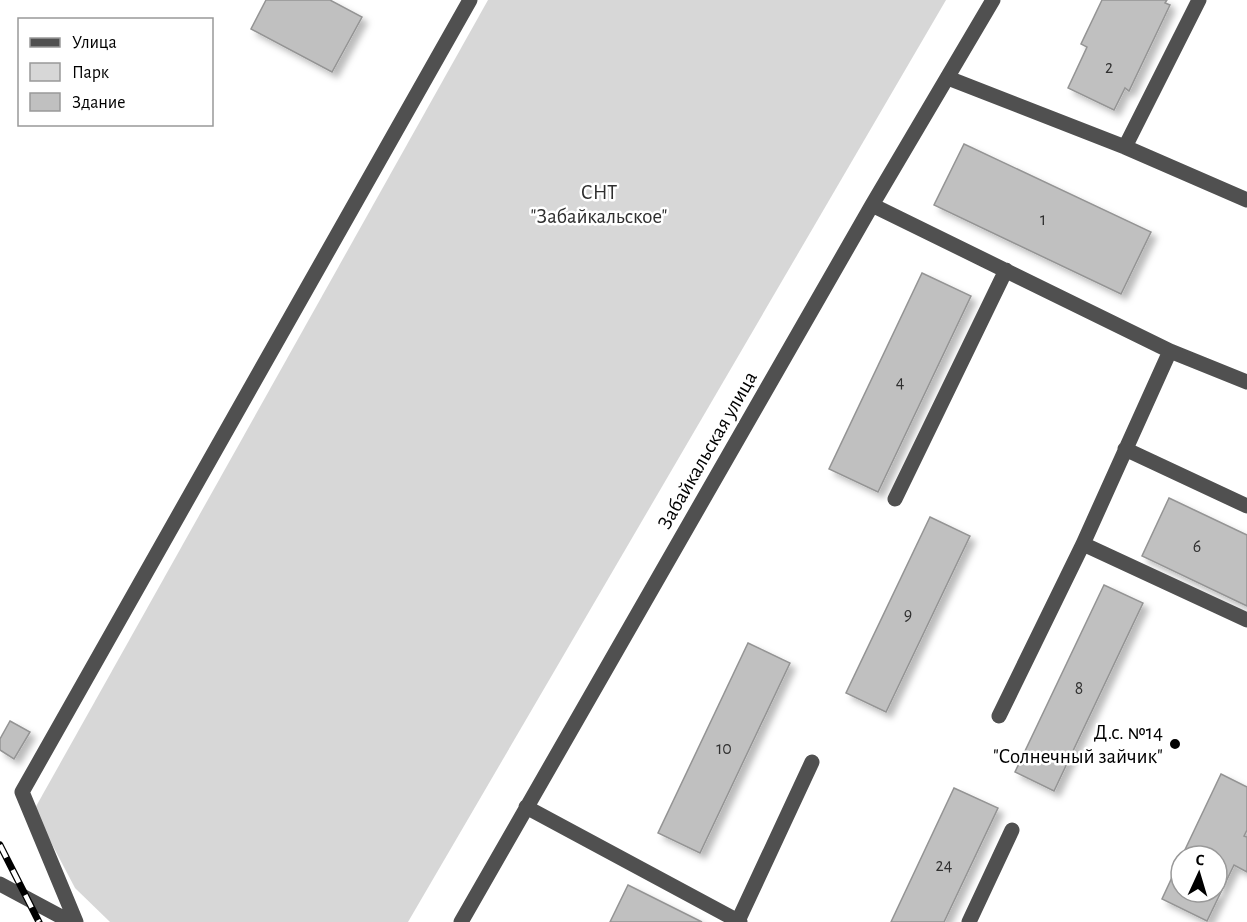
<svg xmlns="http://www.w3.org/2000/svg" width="1247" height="922" viewBox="0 0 1247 922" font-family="'Alegreya Sans',sans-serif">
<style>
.green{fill:#d7d7d7}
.building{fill:#c0c0c0;stroke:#949494;stroke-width:1.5;filter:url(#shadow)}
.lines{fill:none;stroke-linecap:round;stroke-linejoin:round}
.minor{stroke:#505050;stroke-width:15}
.rail-casing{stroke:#000;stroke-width:7}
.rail{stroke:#fff;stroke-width:4.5;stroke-dasharray:14;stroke-linecap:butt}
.poi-dot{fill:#000;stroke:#fff;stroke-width:2}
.labels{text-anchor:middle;stroke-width:5;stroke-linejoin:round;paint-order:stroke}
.number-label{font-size:18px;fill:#303030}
.park-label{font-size:21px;fill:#2e2e2e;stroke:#fff}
.street-label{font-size:21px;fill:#000;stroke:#fff}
.poi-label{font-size:21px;fill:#000;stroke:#fff;text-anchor:end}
</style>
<defs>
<filter id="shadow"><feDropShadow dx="5.5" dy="5.5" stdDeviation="3" flood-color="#0004"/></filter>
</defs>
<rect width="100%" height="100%" fill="#fff"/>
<path class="green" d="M 488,0 L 946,0 L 408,922 L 110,922 L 75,888 L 34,810 Z"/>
<path class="building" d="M 266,0 L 330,0 L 362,17 L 332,72 L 251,29 Z
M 1102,0 L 1167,0 L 1165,3 L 1170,5 L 1129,91 L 1125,88 L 1114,110 L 1068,88 L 1087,47 L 1081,44 Z
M 964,144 L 1151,232 L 1121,294 L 934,205 Z
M 922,273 L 971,296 L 878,492 L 829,469 Z
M 1169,498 L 1247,535 L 1247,606 L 1142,556 Z
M 930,517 L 970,536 L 886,712 L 846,693 Z
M 1104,585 L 1143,603 L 1054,791 L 1015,772 Z
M 748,643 L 790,663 L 700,853 L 658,833 Z
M 10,721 L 30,732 L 14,759 L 0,750 L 0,739 Z
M 1221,774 L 1247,787 L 1247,830 L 1244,836 L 1247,837 L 1247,872 L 1234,865 L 1207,921 L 1162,899 L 1181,858 L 1181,892 L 1217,892 L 1217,856 L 1182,856 Z
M 954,788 L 998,808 L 944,922 L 891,922 Z
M 628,885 L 702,922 L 610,922 Z"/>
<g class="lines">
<path class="minor" d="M 948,78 L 1125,147 L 1247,200
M 1125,147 L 1199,0
M 872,205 L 1170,351 L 1083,544 L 999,716
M 1170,351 L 1247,382
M 1125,449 L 1247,506
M 895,499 L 1006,270
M 1083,544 L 1247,620
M 526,807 L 740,922
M 0,884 L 71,922
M 738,921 L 812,762
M 76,922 L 22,792 L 470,0
M 461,922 L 872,205 L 993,0
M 969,922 L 1012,830"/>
<defs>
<path id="rail" d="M 0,845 L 39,922"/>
</defs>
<use href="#rail" class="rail-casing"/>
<use href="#rail" class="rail"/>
</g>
<circle class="poi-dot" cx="1175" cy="744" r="6"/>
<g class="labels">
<g class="number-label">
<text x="1109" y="73">2</text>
<text x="1043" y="225">1</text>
<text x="900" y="388">4</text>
<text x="1197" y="552">6</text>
<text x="908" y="620">9</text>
<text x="1079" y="694">8</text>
<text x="724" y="754">10</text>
<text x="944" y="871">24</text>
</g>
<g class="park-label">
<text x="599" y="199">СНТ<tspan x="599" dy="24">"Забайкальское"</tspan></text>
</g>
<g class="street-label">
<text transform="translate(707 450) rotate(-60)" y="7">Забайкальская улица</text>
</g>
<g class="poi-label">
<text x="1163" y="739">Д.с. №14<tspan x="1163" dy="24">"Солнечный зайчик"</tspan></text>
</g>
</g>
<rect x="18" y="18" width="195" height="108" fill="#ffffff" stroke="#999999" stroke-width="1.5"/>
<rect x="30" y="38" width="30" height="9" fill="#505050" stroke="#999999" stroke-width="1.5"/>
<text x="72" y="48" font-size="18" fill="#000000">Улица</text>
<rect x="30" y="63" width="30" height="18" fill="#d7d7d7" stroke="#999999" stroke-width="1.5"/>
<text x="72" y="78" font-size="18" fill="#000000">Парк</text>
<rect x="30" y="93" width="30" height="18" fill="#c0c0c0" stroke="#999999" stroke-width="1.5"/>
<text x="72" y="108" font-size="18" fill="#000000">Здание</text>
<g transform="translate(1199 874) rotate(4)"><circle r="28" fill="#ffffff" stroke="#999999" stroke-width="1.5"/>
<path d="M0-4.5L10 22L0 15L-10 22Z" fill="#000000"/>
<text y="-9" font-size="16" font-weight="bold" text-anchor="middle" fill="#000000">С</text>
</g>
</svg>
